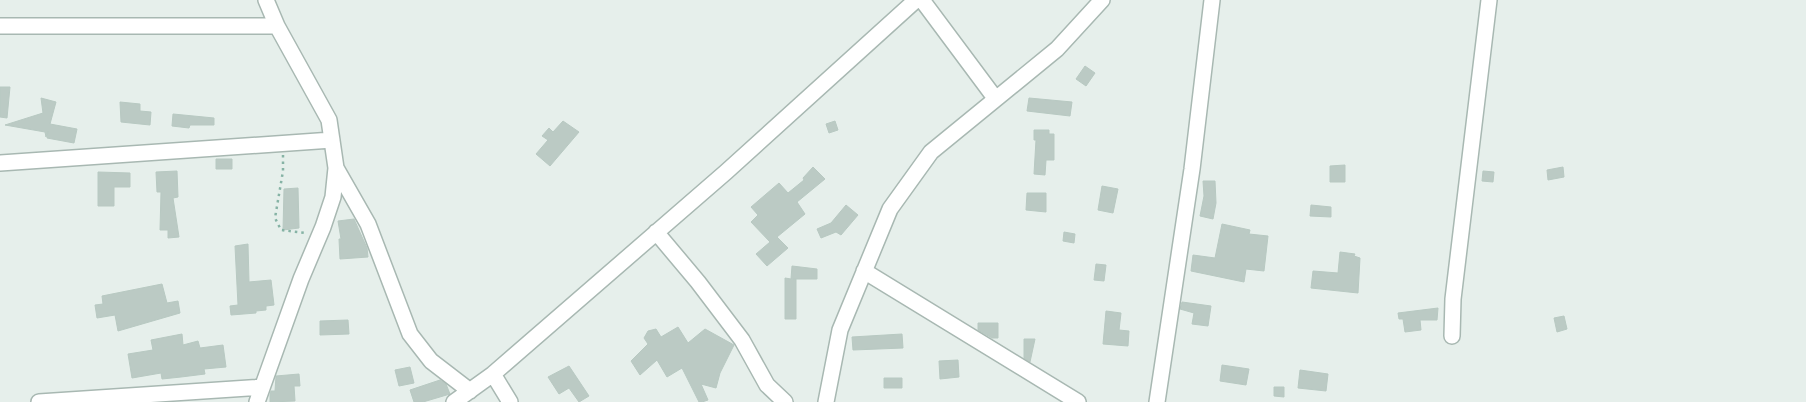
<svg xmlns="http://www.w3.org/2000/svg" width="1806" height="402" viewBox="0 0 1806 402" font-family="'Alegreya Sans',sans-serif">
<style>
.building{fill:#bbcac4;stroke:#b8c9c2}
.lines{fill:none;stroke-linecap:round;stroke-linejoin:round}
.minor-casing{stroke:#a8b8b2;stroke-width:18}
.path{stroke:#86b3a5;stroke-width:2.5;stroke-dasharray:2.5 4;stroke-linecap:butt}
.minor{stroke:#fff;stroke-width:15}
</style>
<rect width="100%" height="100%" fill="#e6efeb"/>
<path class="building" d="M 1085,66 L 1095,73 L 1086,86 L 1076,79 Z
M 0,87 L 10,87 L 7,118 L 0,117 Z
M 41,98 L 56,102 L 50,124 L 77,129 L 74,143 L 47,138 L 48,131 L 46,137 L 45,132 L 5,125 L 43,113 Z
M 1029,98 L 1072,102 L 1070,116 L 1027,111 Z
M 120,102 L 140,104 L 140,111 L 151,112 L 150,125 L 121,122 Z
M 173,114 L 214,118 L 214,125 L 190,125 L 189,128 L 172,126 Z
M 563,121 L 579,132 L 550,166 L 536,154 L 548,140 L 542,136 L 549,128 L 553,132 Z
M 835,121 L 838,130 L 829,133 L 826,124 Z
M 1034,130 L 1049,130 L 1049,134 L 1054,134 L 1054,160 L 1046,160 L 1045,175 L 1034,174 L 1036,140 L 1034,140 Z
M 216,159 L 232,159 L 232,169 L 216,169 Z
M 1345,165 L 1345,182 L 1330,182 L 1330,166 Z
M 813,167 L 825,179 L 797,202 L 805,214 L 777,237 L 788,248 L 767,266 L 756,254 L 770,242 L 751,222 L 758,215 L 751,207 L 779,183 L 788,193 L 804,180 L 803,178 Z
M 1563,167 L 1564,177 L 1548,180 L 1547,170 Z
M 177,171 L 178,197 L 173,198 L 179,237 L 168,238 L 168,230 L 160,230 L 161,192 L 157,192 L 156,172 Z
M 1483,171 L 1494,172 L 1493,182 L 1482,181 Z
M 98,172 L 130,173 L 130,187 L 114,187 L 114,206 L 98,206 Z
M 1203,181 L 1215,181 L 1216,203 L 1213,219 L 1200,216 L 1204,196 Z
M 1102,186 L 1118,189 L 1113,213 L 1098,210 Z
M 298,188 L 299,228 L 283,230 L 284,189 Z
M 1027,193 L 1046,193 L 1046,212 L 1026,210 Z
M 846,205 L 858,215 L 841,235 L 836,232 L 821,238 L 817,229 L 831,223 Z
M 1311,205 L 1331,207 L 1331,217 L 1310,216 Z
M 354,219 L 367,248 L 368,257 L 340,259 L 339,239 L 341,239 L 338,221 Z
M 1222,224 L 1250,230 L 1249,234 L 1268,236 L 1264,271 L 1246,269 L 1244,282 L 1191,271 L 1193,255 L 1215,258 Z
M 1064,232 L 1075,234 L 1074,243 L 1063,241 Z
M 248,244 L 249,282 L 271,280 L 274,305 L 266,306 L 266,310 L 256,311 L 256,313 L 231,315 L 230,306 L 238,305 L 235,246 Z
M 1340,252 L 1355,254 L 1354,256 L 1360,258 L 1358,293 L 1311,288 L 1313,271 L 1338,273 Z
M 1096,264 L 1106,265 L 1104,281 L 1094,280 Z
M 792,266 L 817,269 L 817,279 L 793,279 L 796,279 L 796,319 L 785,319 L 785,278 L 791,279 Z
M 162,284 L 167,303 L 178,301 L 180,313 L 118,331 L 115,315 L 97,318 L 95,305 L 103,304 L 102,296 Z
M 1182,302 L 1211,306 L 1208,326 L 1192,324 L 1194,313 L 1180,309 Z
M 1438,308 L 1437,320 L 1420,320 L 1421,330 L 1405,332 L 1403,319 L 1399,319 L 1398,313 Z
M 1106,311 L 1121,313 L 1119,330 L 1129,331 L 1128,346 L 1103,344 Z
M 1564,316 L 1567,329 L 1557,332 L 1554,318 Z
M 348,320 L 349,334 L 320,335 L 320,321 Z
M 978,323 L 998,323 L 998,338 L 992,338 L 978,330 Z
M 678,327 L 688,343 L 705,329 L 734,345 L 720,373 L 716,388 L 701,384 L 708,400 L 702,402 L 699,402 L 682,368 L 667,377 L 657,360 L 640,375 L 631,361 L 648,344 L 644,338 L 648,331 L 656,329 L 661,337 Z
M 182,334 L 183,345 L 198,341 L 200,348 L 223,345 L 226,367 L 204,369 L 205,374 L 181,377 L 162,379 L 161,373 L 132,378 L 128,354 L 153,350 L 151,340 Z
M 902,334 L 903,348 L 853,350 L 852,337 Z
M 1024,339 L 1035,339 L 1030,362 L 1024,358 Z
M 958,360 L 959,377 L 940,379 L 939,361 Z
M 1222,365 L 1249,369 L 1246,385 L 1220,381 Z
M 569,366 L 589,396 L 579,402 L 569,388 L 559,394 L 548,377 Z
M 410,367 L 414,383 L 399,386 L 395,370 Z
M 1300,370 L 1328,374 L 1326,391 L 1298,388 Z
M 299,374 L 300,386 L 294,386 L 295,401 L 270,402 L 270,395 L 271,391 L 275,391 L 276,376 Z
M 884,378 L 902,378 L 902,388 L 884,388 Z
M 440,380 L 446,384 L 450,394 L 423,402 L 414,402 L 410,390 Z
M 1274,387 L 1284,387 L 1284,397 L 1274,396 Z"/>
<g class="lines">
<defs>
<path id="minor" d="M 922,0 L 995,98
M 0,26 L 277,26
M 0,163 L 332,140
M 336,168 L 368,224 L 410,334 L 431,361 L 470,391
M 656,232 L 698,282 L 742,340 L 767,385 L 785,402
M 864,271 L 1078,402
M 1452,336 L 1453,299 L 1489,0
M 493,374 L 510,402
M 39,402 L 262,387
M 257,402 L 301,279 L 323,227 L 333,197 L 336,168 L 329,120 L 277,26 L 266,0
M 454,402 L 493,374 L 726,172 L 916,0
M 826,402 L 840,330 L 890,209 L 931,152 L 1057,49 L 1102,0
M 1157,402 L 1192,169 L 1212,0"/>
</defs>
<use href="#minor" class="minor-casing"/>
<path class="path" d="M 283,155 L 283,171 L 275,218 L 281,230 L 306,233"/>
<use href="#minor" class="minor"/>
</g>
</svg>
